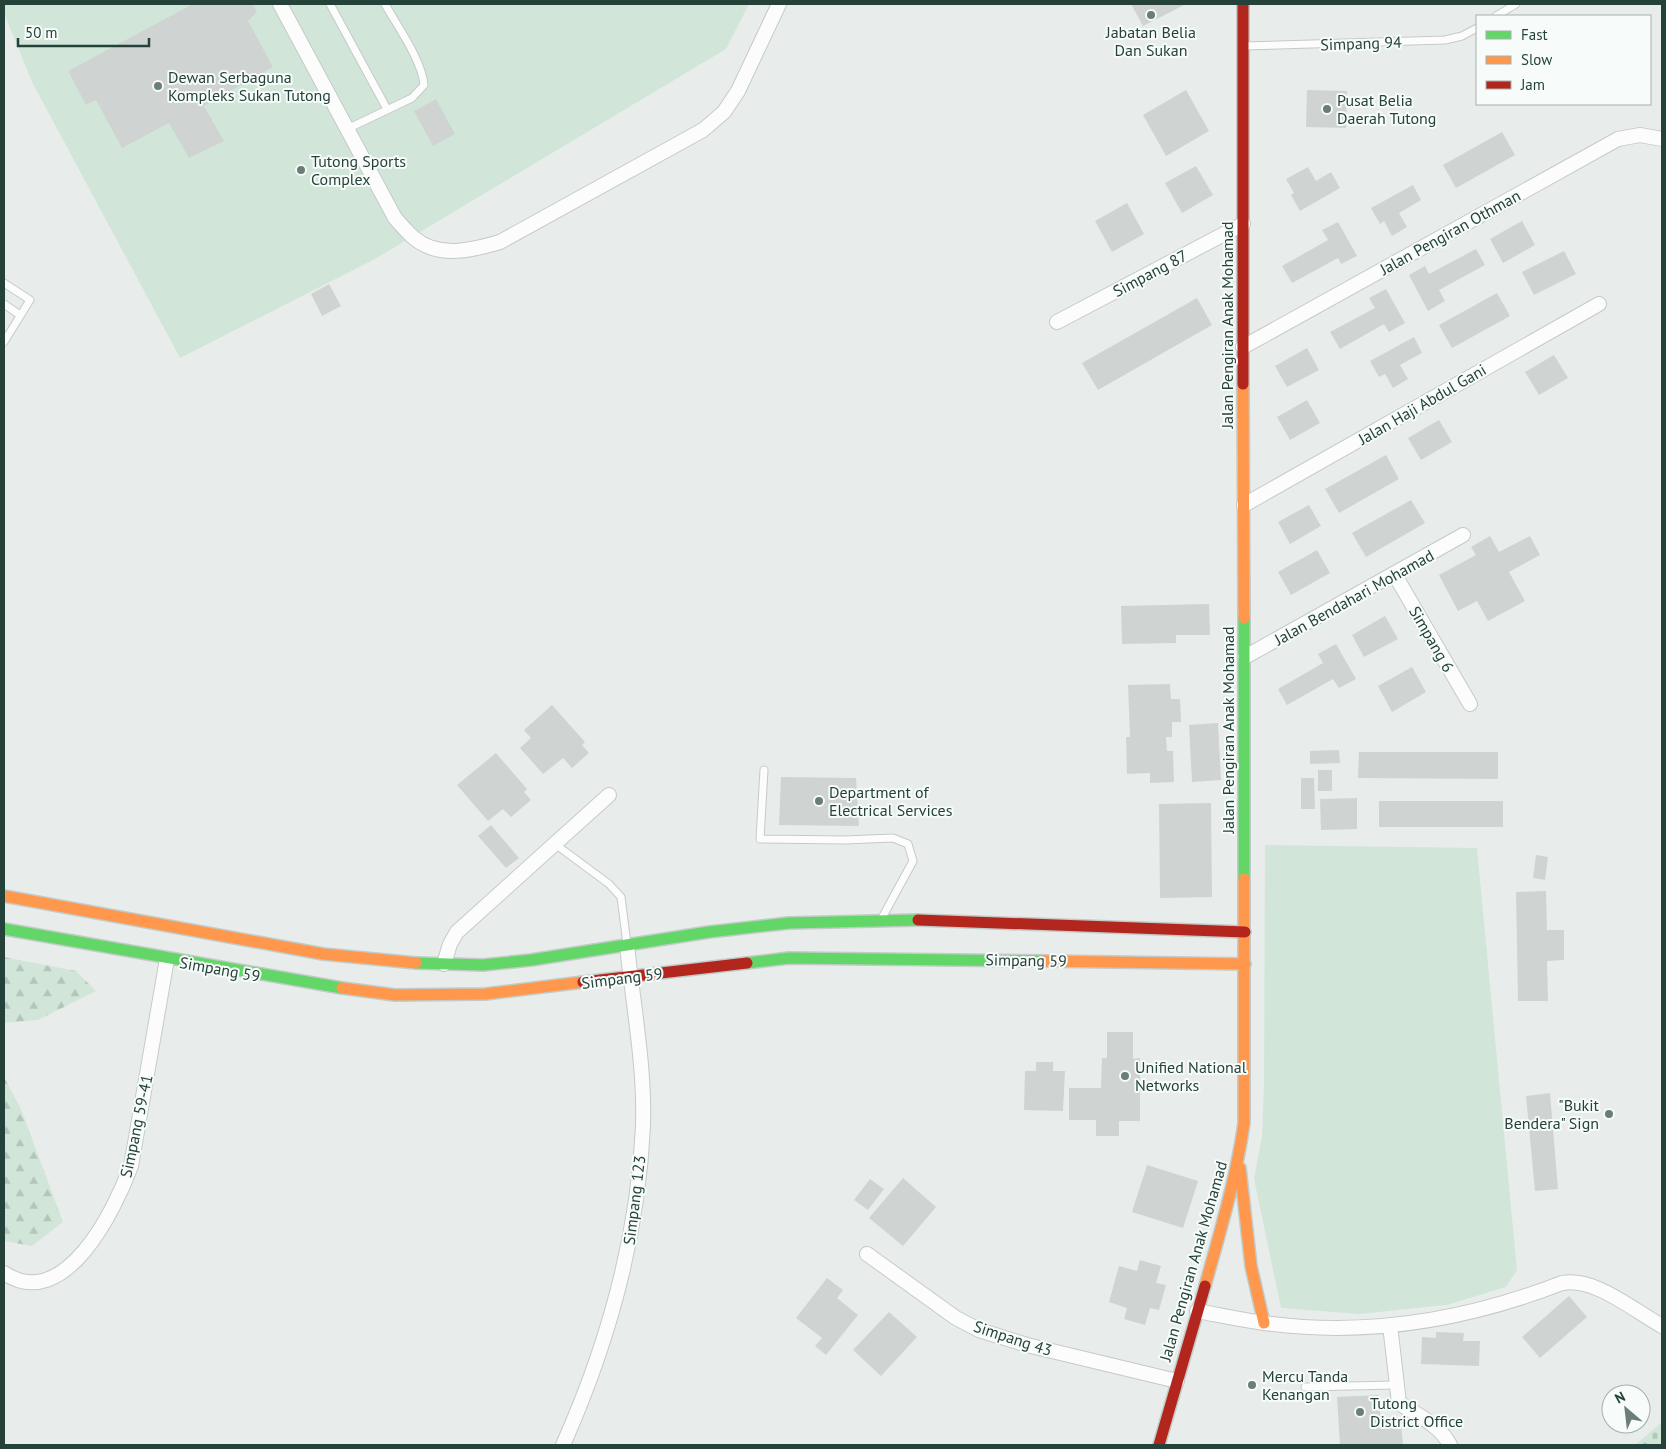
<svg xmlns="http://www.w3.org/2000/svg" width="1666" height="1449" viewBox="0 0 1666 1449" font-family="'PT Sans',sans-serif">
<style>
.forest{fill:url(#forest-firs)}
.cemetery{fill:url(#cemetery-stones)}
.park{fill:#d1e6d8}
.building{fill:#cfd4d2}
.lines{fill:none;stroke-linecap:round;stroke-linejoin:round}
.lane-casing{stroke:#c5cac8;stroke-width:9}
.street-casing{stroke:#c5cac8;stroke-width:16}
.fast-casing{stroke:#c3cbc8;stroke-width:14}
.slow-casing{stroke:#c3cbc8;stroke-width:14}
.jam-casing{stroke:#c3cbc8;stroke-width:14}
.lane{stroke:#fcfcfc;stroke-width:7}
.street{stroke:#fcfcfc;stroke-width:14}
.fast{stroke:#63d668;stroke-width:11}
.slow{stroke:#ff974d;stroke-width:11}
.jam{stroke:#b3261e;stroke-width:11}
.poi-dot{fill:#697e78;stroke:#f7fbf9;stroke-width:2}
.labels{text-anchor:middle;stroke-width:4;stroke-linejoin:round;paint-order:stroke}
.poi-label{font-size:16px;fill:#24423a;stroke:#f7fbf9;text-anchor:start}
.street-label{font-size:16px;fill:#24423a;stroke:#f7fbf9}
</style>
<defs>
<pattern id="forest-firs" width="22" height="20" patternUnits="userSpaceOnUse" patternTransform="scale(1.25)"><rect width="22" height="20" fill="#d1e6d8"/><path d="M5 1l3.5 6h-7zM16 11l3.5 6h-7z" fill="#b3c6ba"/></pattern>
<pattern id="cemetery-stones" width="16" height="16" patternUnits="userSpaceOnUse" patternTransform="scale(1.25)"><rect width="16" height="16" fill="#d1e6d8"/><path d="M2 7V4a2 2 0 0 1 4 0v3zM10 15v-3a2 2 0 0 1 4 0v3z" fill="#b3c6ba"/></pattern>
</defs>
<rect width="100%" height="100%" fill="#e8edeb"/>
<path class="forest" d="M 4,957 L 76,971 L 96,991 L 38,1020 L 4,1023 Z
M 4,1077 L 21,1109 L 63,1222 L 32,1246 L 4,1241 Z"/>
<path class="cemetery" d="M 1662,1422 L 1662,1445 L 1635,1445 Z"/>
<path class="park" d="M 4,4 L 749,4 L 726,49 L 375,259 L 180,358 L 32,82 L 4,13 Z
M 1265,845 L 1477,848 L 1517,1270 L 1506,1287 L 1447,1305 L 1359,1314 L 1281,1308 L 1254,1179 L 1262,1136 L 1264,1084 Z"/>
<path class="building" d="M 193,4 L 253,4 L 257,12 L 248,21 L 273,67 L 204,106 L 224,141 L 189,158 L 169,123 L 122,148 L 96,100 L 86,105 L 68,71 Z
M 1131,4 L 1186,4 L 1143,26 Z
M 1186,90 L 1209,131 L 1166,156 L 1143,115 Z
M 1307,90 L 1347,91 L 1346,128 L 1306,127 Z
M 436,99 L 455,134 L 433,146 L 414,111 Z
M 1502,132 L 1515,155 L 1456,188 L 1443,165 Z
M 1196,166 L 1213,195 L 1182,213 L 1165,183 Z
M 1308,167 L 1316,181 L 1331,172 L 1340,188 L 1300,211 L 1291,195 L 1294,193 L 1286,179 Z
M 1413,185 L 1421,200 L 1399,213 L 1407,227 L 1392,236 L 1384,221 L 1380,224 L 1371,208 Z
M 1127,203 L 1144,234 L 1112,252 L 1095,221 Z
M 1522,221 L 1535,245 L 1503,263 L 1490,239 Z
M 1338,222 L 1357,256 L 1341,264 L 1338,258 L 1292,283 L 1282,266 L 1328,240 L 1322,230 Z
M 1476,249 L 1485,265 L 1439,290 L 1445,301 L 1428,311 L 1409,275 L 1425,266 L 1429,274 Z
M 1564,251 L 1576,274 L 1534,295 L 1522,272 Z
M 329,284 L 341,306 L 322,316 L 311,294 Z
M 1386,289 L 1405,323 L 1389,332 L 1384,324 L 1340,349 L 1330,332 L 1375,308 L 1369,298 Z
M 1497,293 L 1510,316 L 1452,348 L 1439,325 Z
M 1197,298 L 1212,325 L 1098,390 L 1082,363 Z
M 1414,337 L 1422,353 L 1400,365 L 1408,379 L 1393,388 L 1385,374 L 1379,377 L 1370,361 Z
M 1307,348 L 1319,370 L 1287,387 L 1275,366 Z
M 1554,355 L 1568,378 L 1539,395 L 1525,372 Z
M 1307,400 L 1320,423 L 1290,440 L 1277,417 Z
M 1439,420 L 1452,442 L 1421,460 L 1408,438 Z
M 1386,455 L 1399,479 L 1339,513 L 1325,489 Z
M 1411,500 L 1425,523 L 1366,557 L 1352,533 Z
M 1309,505 L 1321,526 L 1290,544 L 1278,522 Z
M 1490,536 L 1499,552 L 1530,536 L 1540,555 L 1509,572 L 1525,601 L 1488,621 L 1477,601 L 1458,611 L 1439,575 L 1476,555 L 1471,547 Z
M 1317,550 L 1330,573 L 1291,595 L 1278,572 Z
M 1209,604 L 1210,635 L 1176,635 L 1176,643 L 1122,644 L 1121,606 Z
M 1385,616 L 1398,639 L 1364,657 L 1352,635 Z
M 1336,644 L 1356,679 L 1339,688 L 1333,679 L 1287,705 L 1278,689 L 1323,663 L 1318,654 Z
M 1412,667 L 1426,692 L 1392,712 L 1378,686 Z
M 1170,684 L 1171,699 L 1180,699 L 1181,722 L 1172,722 L 1172,737 L 1166,737 L 1167,751 L 1173,751 L 1174,782 L 1150,783 L 1150,773 L 1127,774 L 1126,737 L 1130,737 L 1128,685 Z
M 552,705 L 585,742 L 582,745 L 589,753 L 572,768 L 563,758 L 543,774 L 520,748 L 531,738 L 524,730 Z
M 1218,723 L 1221,780 L 1192,782 L 1189,725 Z
M 1339,750 L 1340,763 L 1310,764 L 1310,751 Z
M 1359,752 L 1498,752 L 1498,779 L 1358,778 Z
M 496,753 L 527,789 L 524,792 L 531,800 L 511,817 L 503,809 L 488,821 L 457,785 Z
M 1318,770 L 1332,770 L 1332,791 L 1318,791 Z
M 781,777 L 856,778 L 859,826 L 779,825 Z
M 1301,778 L 1314,778 L 1315,809 L 1301,809 Z
M 1357,798 L 1357,829 L 1321,830 L 1320,799 Z
M 1379,801 L 1503,801 L 1503,827 L 1379,827 Z
M 1211,803 L 1212,897 L 1160,898 L 1159,804 Z
M 491,825 L 519,858 L 506,868 L 478,836 Z
M 1536,855 L 1548,857 L 1545,880 L 1533,878 Z
M 1546,891 L 1547,930 L 1564,930 L 1564,960 L 1547,961 L 1548,1001 L 1518,1001 L 1516,892 Z
M 1107,1032 L 1133,1032 L 1133,1059 L 1140,1058 L 1140,1121 L 1119,1121 L 1119,1136 L 1096,1136 L 1096,1120 L 1069,1120 L 1069,1088 L 1101,1088 L 1102,1058 L 1107,1058 Z
M 1036,1062 L 1053,1062 L 1053,1071 L 1065,1071 L 1063,1111 L 1024,1110 L 1025,1071 L 1036,1071 Z
M 1550,1093 L 1558,1189 L 1535,1191 L 1526,1096 Z
M 1147,1165 L 1198,1181 L 1183,1228 L 1132,1212 Z
M 903,1178 L 936,1207 L 903,1246 L 869,1218 Z
M 870,1179 L 884,1189 L 868,1210 L 854,1200 Z
M 1140,1260 L 1161,1266 L 1156,1283 L 1166,1285 L 1159,1310 L 1150,1308 L 1145,1325 L 1124,1319 L 1127,1308 L 1109,1302 L 1119,1266 L 1137,1271 Z
M 827,1278 L 843,1290 L 837,1298 L 858,1315 L 826,1355 L 815,1346 L 822,1338 L 796,1318 Z
M 1569,1296 L 1587,1317 L 1540,1358 L 1522,1337 Z
M 889,1312 L 917,1337 L 881,1376 L 853,1350 Z
M 1436,1332 L 1464,1333 L 1463,1341 L 1480,1341 L 1479,1366 L 1421,1364 L 1422,1337 L 1436,1338 Z
M 1379,1395 L 1381,1426 L 1401,1424 L 1403,1445 L 1340,1445 L 1337,1397 Z"/>
<g class="lines">
<defs>
<path id="lane" d="M 330,4 L 387,109
M 1496,16 L 1516,4
M 1243,46 L 1445,40 L 1462,36 L 1477,28
M 347,129 L 412,98 L 424,85 C 422,60 397,26 385,4
M 4,283 L 30,300 L 4,342
M 4,304 L 20,315
M 764,770 L 760,839 L 845,840 L 893,838 L 908,844 L 913,861 L 882,918
M 555,844 L 609,884 L 621,897 L 627,944
M 1305,1387 L 1395,1385"/>
<path id="street" d="M 280,4 L 395,218 C 401,225 407,232 414,238 C 439,259 473,250 500,242 L 703,130 L 724,112 L 738,91 L 779,4
M 1057,322 L 1243,224
M 1243,347 L 1618,139 L 1640,135 L 1662,139
M 1244,505 L 1599,304
M 1395,575 L 1470,704
M 1245,657 L 1463,535
M 444,964 L 450,944 L 457,932 L 609,795
M 867,1254 L 956,1318 L 979,1330 L 1027,1345 L 1177,1381
M 4,1273 C 65,1314 115,1209 131,1166 L 167,959
M 1197,1311 C 1219,1315 1242,1320 1264,1323 C 1366,1337 1467,1320 1562,1283 C 1595,1277 1633,1310 1662,1326
M 1390,1325 L 1399,1403 C 1416,1414 1441,1426 1450,1445
M 563,1445 C 608,1344 638,1238 643,1126 C 645,1066 633,1005 627,945"/>
<path id="fast" d="M 1244,618 L 1244,879
M 4,929 L 342,988
M 416,963 L 483,965 L 531,960 L 709,932 L 789,923 L 918,920
M 747,963 L 789,958 L 1044,961"/>
<path id="slow" d="M 1243,384 L 1244,618
M 4,896 L 323,954 L 416,963
M 1044,961 L 1245,964
M 342,988 L 395,995 L 485,994 L 583,982
M 1240,1168 L 1251,1266 L 1264,1323
M 1205,1286 C 1220,1232 1236,1179 1244,1123 L 1244,879"/>
<path id="jam" d="M 1243,4 L 1243,384
M 918,920 L 1245,932
M 583,982 L 747,963
M 1159,1445 L 1205,1286"/>
</defs>
<use href="#lane" class="lane-casing"/>
<use href="#street" class="street-casing"/>
<use href="#fast" class="fast-casing"/>
<use href="#slow" class="slow-casing"/>
<use href="#jam" class="jam-casing"/>
<use href="#lane" class="lane"/>
<use href="#street" class="street"/>
<use href="#fast" class="fast"/>
<use href="#slow" class="slow"/>
<use href="#jam" class="jam"/>
</g>
<g class="poi-dot">
<circle cx="1151" cy="15" r="5"/>
<circle cx="158" cy="86" r="5"/>
<circle cx="1327" cy="109" r="5"/>
<circle cx="301" cy="170" r="5"/>
<circle cx="819" cy="801" r="5"/>
<circle cx="1125" cy="1076" r="5"/>
<circle cx="1609" cy="1114" r="5"/>
<circle cx="1252" cy="1385" r="5"/>
<circle cx="1360" cy="1412" r="5"/>
</g>
<g class="labels">
<g class="poi-label">
<text x="1151" y="38" text-anchor="middle">Jabatan Belia<tspan x="1151" dy="18">Dan Sukan</tspan></text>
<text x="168" y="83">Dewan Serbaguna<tspan x="168" dy="18">Kompleks Sukan Tutong</tspan></text>
<text x="1337" y="106">Pusat Belia<tspan x="1337" dy="18">Daerah Tutong</tspan></text>
<text x="311" y="167">Tutong Sports<tspan x="311" dy="18">Complex</tspan></text>
<text x="829" y="798">Department of<tspan x="829" dy="18">Electrical Services</tspan></text>
<text x="1135" y="1073">Unified National<tspan x="1135" dy="18">Networks</tspan></text>
<text x="1599" y="1111" text-anchor="end">"Bukit<tspan x="1599" dy="18">Bendera" Sign</tspan></text>
<text x="1262" y="1382">Mercu Tanda<tspan x="1262" dy="18">Kenangan</tspan></text>
<text x="1370" y="1409">Tutong<tspan x="1370" dy="18">District Office</tspan></text>
</g>
<g class="street-label">
<text transform="translate(1361 43) rotate(-2)" y="6">Simpang 94</text>
<text transform="translate(1450 232) rotate(-29)" y="6">Jalan Pengiran Othman</text>
<text transform="translate(1150 273) rotate(-28)" y="6">Simpang 87</text>
<text transform="translate(1227 325) rotate(-90)" y="6">Jalan Pengiran Anak Mohamad</text>
<text transform="translate(1422 404) rotate(-30)" y="6">Jalan Haji Abdul Gani</text>
<text transform="translate(1354 597) rotate(-29)" y="6">Jalan Bendahari Mohamad</text>
<text transform="translate(1432 639) rotate(60)" y="6">Simpang 6</text>
<text transform="translate(1228 730) rotate(-90)" y="6">Jalan Pengiran Anak Mohamad</text>
<text transform="translate(1026 960) rotate(1)" y="6">Simpang 59</text>
<text transform="translate(220 969) rotate(10)" y="6">Simpang 59</text>
<text transform="translate(622 978) rotate(-7)" y="6">Simpang 59</text>
<text transform="translate(136 1126) rotate(-78)" y="6">Simpang 59-41</text>
<text transform="translate(634 1200) rotate(-83)" y="6">Simpang 123</text>
<text transform="translate(1193 1261) rotate(-74)" y="6">Jalan Pengiran Anak Mohamad</text>
<text transform="translate(1013 1338) rotate(18)" y="6">Simpang 43</text>
</g>
</g>
<rect width="1666" height="1449" fill="none" stroke="#24423a" stroke-width="10"/>
<rect x="1476" y="15" width="175" height="90" fill="#f7fbf9" stroke="#a3b1ad"/>
<rect x="1486" y="31" width="25" height="8" fill="#63d668" stroke="#a3b1ad"/>
<text x="1521" y="40" font-size="15" fill="#24423a">Fast</text>
<rect x="1486" y="56" width="25" height="8" fill="#ff974d" stroke="#a3b1ad"/>
<text x="1521" y="65" font-size="15" fill="#24423a">Slow</text>
<rect x="1486" y="81" width="25" height="8" fill="#b3261e" stroke="#a3b1ad"/>
<text x="1521" y="90" font-size="15" fill="#24423a">Jam</text>
<g transform="translate(1626 1409) rotate(332)"><circle r="24" fill="#f7fbf9" stroke="#a3b1ad"/>
<path d="M0-4L9 19L0 12L-9 19Z" fill="#697e78"/>
<text y="-8" font-size="14" font-weight="bold" text-anchor="middle" fill="#24423a">N</text>
</g>
<path d="M18 38v8h131v-8" fill="none" stroke="#24423a" stroke-width="2.5"/>
<text x="25" y="38" font-size="15" fill="#24423a" stroke="#f7fbf9" stroke-width="4" paint-order="stroke">50 m</text>
</svg>
